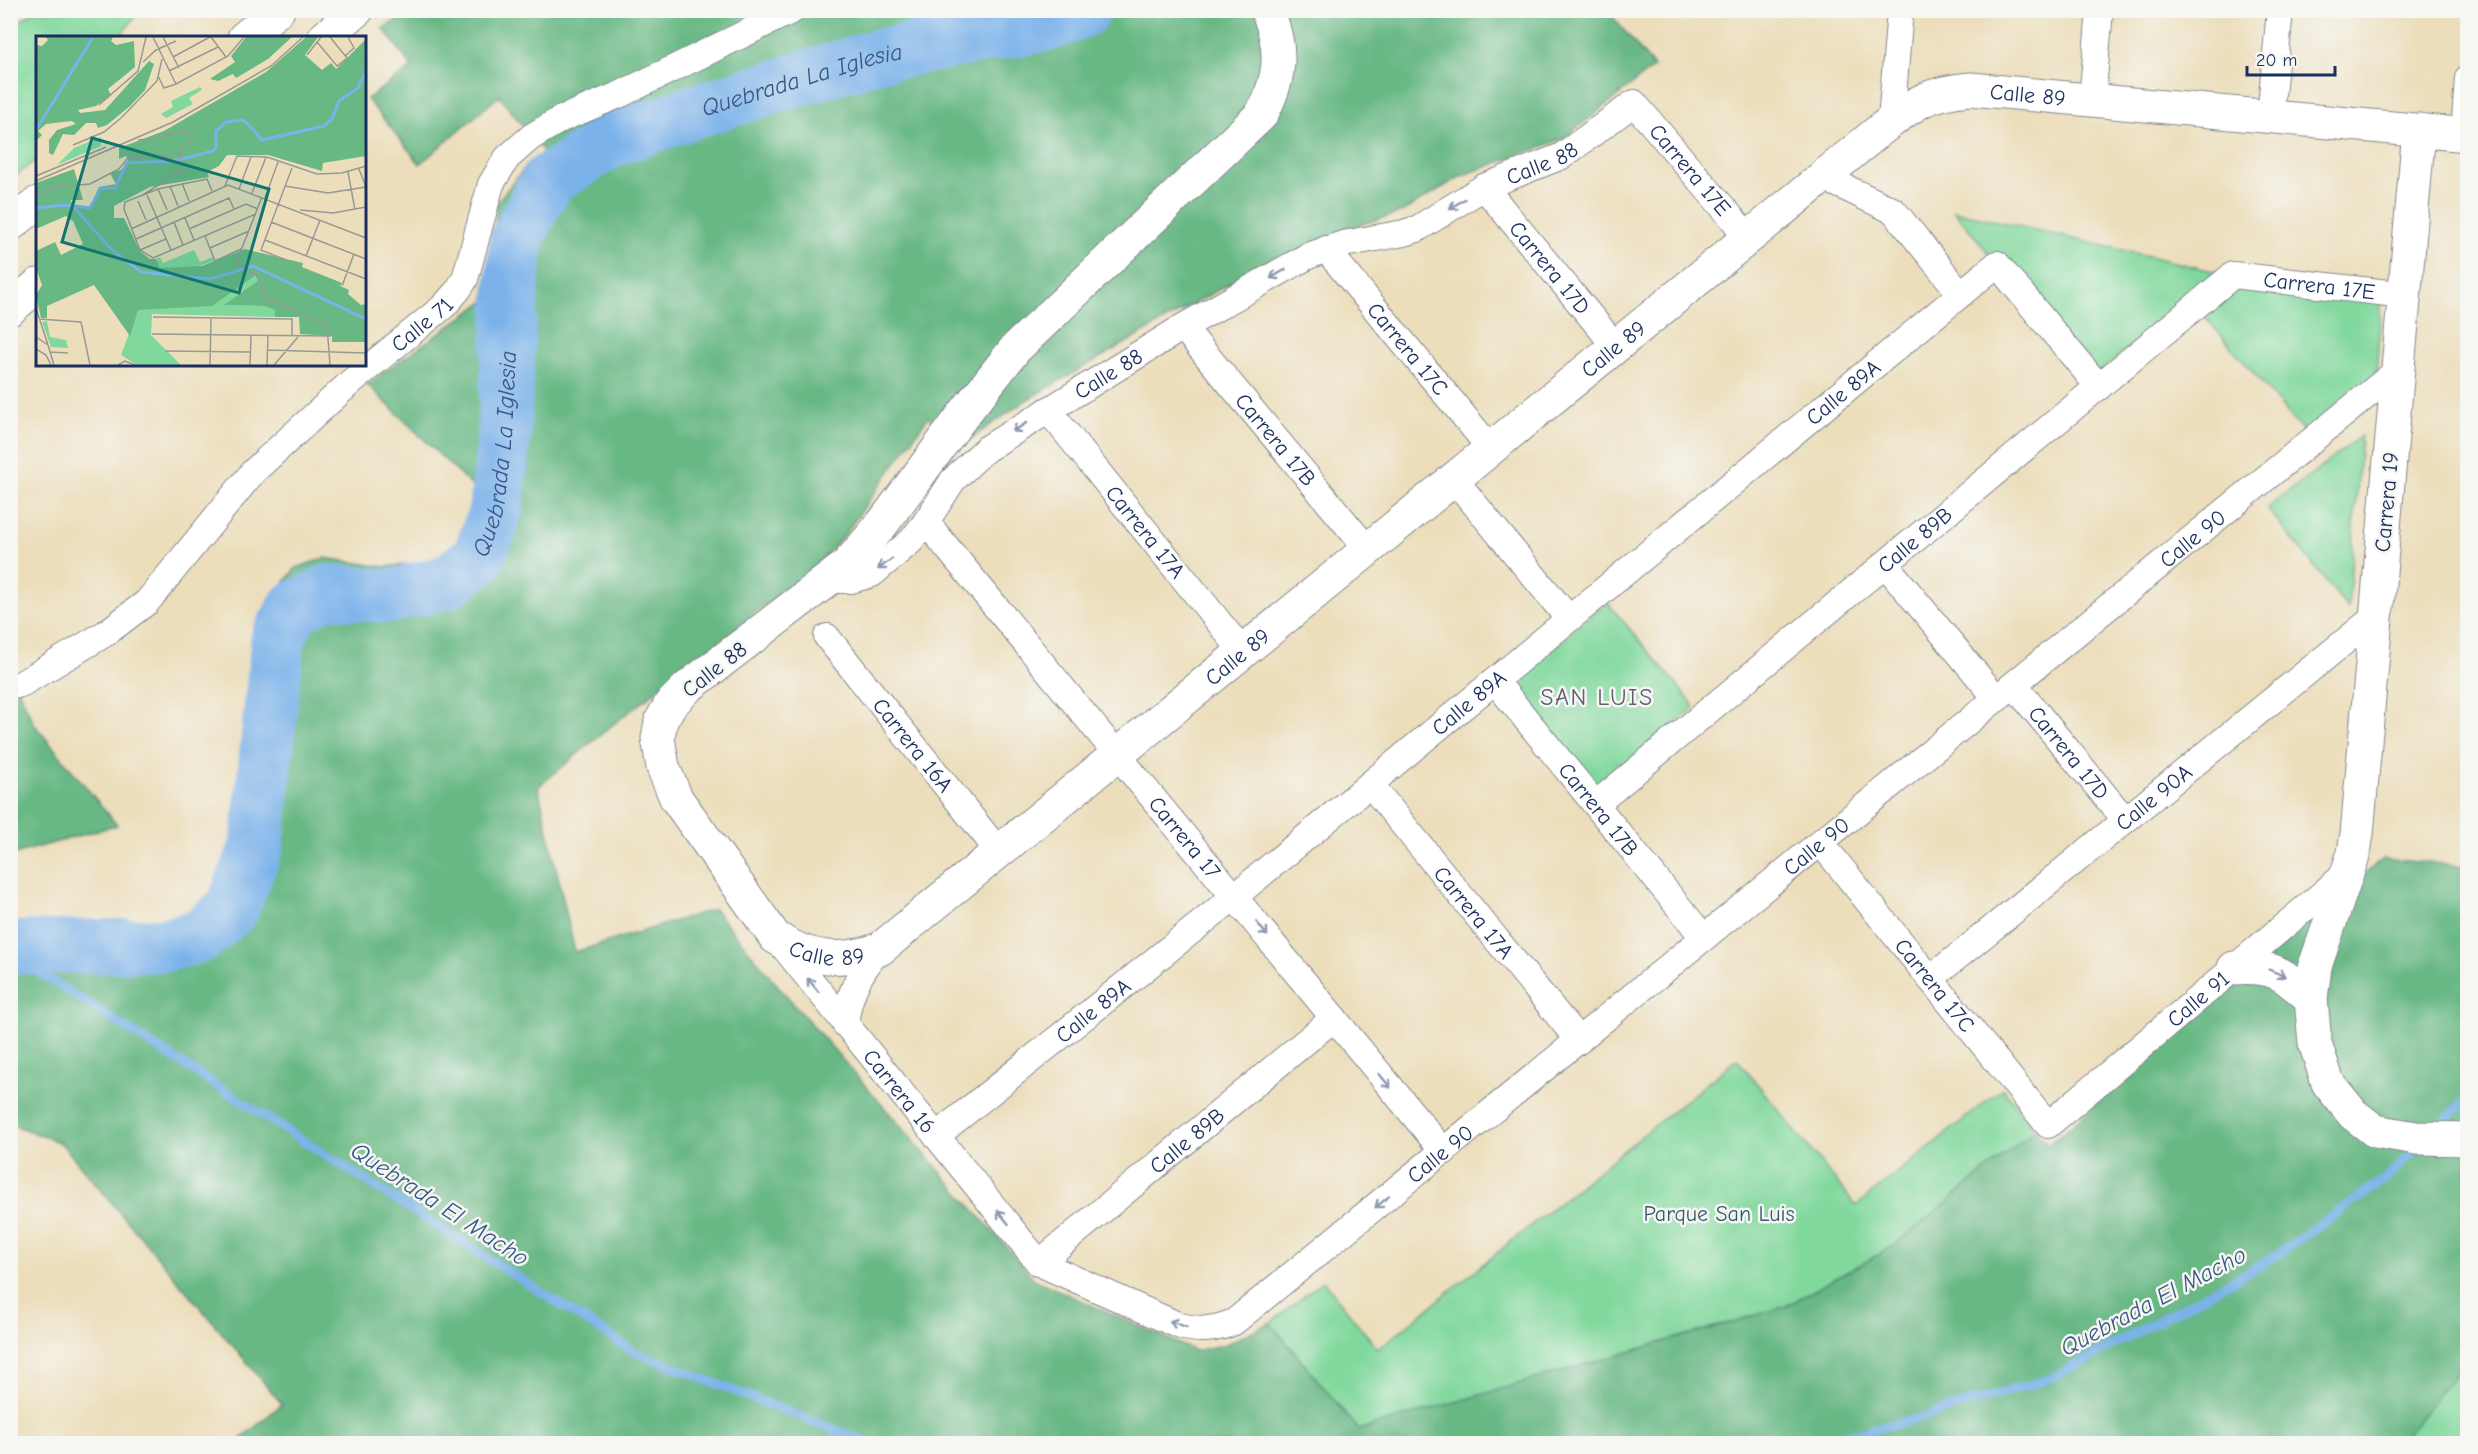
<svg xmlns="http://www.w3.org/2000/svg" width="2478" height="1454" viewBox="0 0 2478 1454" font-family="'Comic Neue',sans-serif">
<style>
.green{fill:#81d89c;stroke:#4e847d;stroke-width:1.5}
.forest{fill:#68b884;stroke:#427471;stroke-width:1.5}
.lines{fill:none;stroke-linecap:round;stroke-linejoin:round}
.stream{stroke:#7cb2ea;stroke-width:9}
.river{stroke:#7cb2ea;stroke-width:54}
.minor-casing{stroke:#84868c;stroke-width:28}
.tertiary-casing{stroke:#84868c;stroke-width:35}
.trunk-casing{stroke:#84868c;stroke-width:35}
.minor{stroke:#fff;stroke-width:26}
.tertiary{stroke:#fff;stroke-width:33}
.trunk{stroke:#fff;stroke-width:33}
.oneway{stroke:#8d97ae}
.labels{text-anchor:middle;stroke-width:5;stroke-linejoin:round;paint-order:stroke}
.street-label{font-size:22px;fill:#1b2f5e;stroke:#f6f6f2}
.park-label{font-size:22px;fill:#34596e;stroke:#f6f6f2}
.water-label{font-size:24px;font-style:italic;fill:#385688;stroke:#f6f6f2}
.neighbourhood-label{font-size:24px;letter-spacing:1.5px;fill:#625c73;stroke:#f6f6f2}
.inset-river{fill:none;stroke:#7cb2ea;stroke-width:3}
.inset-road{fill:none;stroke:#989896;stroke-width:1.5}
.view{fill:#0f766e;fill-opacity:0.15;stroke:#0f766e;stroke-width:3}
.inset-edge{fill:none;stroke:#1b2f5e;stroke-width:3}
</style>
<rect width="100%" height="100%" fill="#f6f6f2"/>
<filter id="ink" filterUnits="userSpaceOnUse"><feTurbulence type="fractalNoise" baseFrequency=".0167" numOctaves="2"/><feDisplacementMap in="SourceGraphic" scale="12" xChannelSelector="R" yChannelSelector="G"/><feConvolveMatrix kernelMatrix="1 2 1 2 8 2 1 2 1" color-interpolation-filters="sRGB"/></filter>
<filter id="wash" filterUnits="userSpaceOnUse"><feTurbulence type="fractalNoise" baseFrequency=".008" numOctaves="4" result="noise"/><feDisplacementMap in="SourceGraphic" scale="24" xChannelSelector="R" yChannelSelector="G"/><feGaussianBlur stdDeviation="1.35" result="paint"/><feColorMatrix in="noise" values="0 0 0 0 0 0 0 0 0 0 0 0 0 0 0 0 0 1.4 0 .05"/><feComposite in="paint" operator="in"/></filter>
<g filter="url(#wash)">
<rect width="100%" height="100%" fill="#ecdebb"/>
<path class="green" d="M 34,11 L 140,11 L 119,37 L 38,38 L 37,159 L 11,180 L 11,28 Z
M 1954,211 L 2217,272 L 2092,379 Z
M 2233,275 L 2382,293 L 2376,377 L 2305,433 L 2196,306 Z
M 2361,436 L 2348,608 L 2267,508 Z
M 1607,602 L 1695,707 L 1591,792 L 1504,688 Z
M 1737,1059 L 1856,1206 L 2003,1088 L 2035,1130 L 1894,1246 L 1784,1307 L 1359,1430 L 1270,1323 L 1323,1281 L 1378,1349 Z
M 2467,1359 L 2467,1443 L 2399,1443 Z"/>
<path class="forest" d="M 416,10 L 1608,11 L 1654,67 L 1563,139 L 1461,176 L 1402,212 L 1340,231 L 1232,282 L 1028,399 L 963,444 L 928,417 L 846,533 L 820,562 L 610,727 L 538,787 L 575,952 L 714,909 L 779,987 L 1035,1280 L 1195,1351 L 1226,1344 L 1270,1323 L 1359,1430 L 1784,1307 L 1894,1246 L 2035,1130 L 2048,1145 L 2383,859 L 2467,866 L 2467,1359 L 2399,1444 L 236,1443 L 282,1404 L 61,1143 L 11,1124 L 10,924 L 176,921 L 224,894 L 242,840 L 271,599 L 296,568 L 325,558 L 385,567 L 442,560 L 471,538 L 482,496 L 367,384 L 489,298 L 497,202 L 527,165 L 544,152 L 499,96 L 420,164 L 367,99 L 412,67 L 383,28 Z
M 10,670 L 34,724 L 117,825 L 11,855 Z"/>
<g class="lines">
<path class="stream" d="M 10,954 L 635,1352 L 871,1444
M 2435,1130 L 2468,1098
M 1807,1444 L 1909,1421 L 2052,1378 L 2263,1264 L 2386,1179 L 2419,1146"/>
<path class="river" id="s1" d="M 10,948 L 165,945 L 200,936 L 232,909 L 257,846 L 278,637 L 294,608 L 328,591 L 389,596 L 447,582 L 479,557 L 496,509 L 504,437 L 510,308 L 517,238 L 547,181 L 612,140 L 692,112 L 876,56 L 1053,23 L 1084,10"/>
</g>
</g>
<g filter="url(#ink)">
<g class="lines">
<defs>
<g id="minor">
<path d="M 2092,101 L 2100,10"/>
<path d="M 2270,117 L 2280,10"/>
<path d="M 1891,121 L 1900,10"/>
<path d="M 2464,134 L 2468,78"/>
<path d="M 1823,177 L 1894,211 L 1961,294"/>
<path id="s2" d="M 1484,187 L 1616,347"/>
<path id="s3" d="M 1326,249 L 1491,449"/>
<path id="s4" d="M 1183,327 L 1368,550"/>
<path id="s5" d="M 1048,410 L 1243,652"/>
<path d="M 1454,479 L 1569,619"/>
<path id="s6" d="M 926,522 L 1444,1152"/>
<path d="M 1885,564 L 1997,699"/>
<path id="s7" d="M 829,580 L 851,580 L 872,574 L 911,541 L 926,522 L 953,480 L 986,449 L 1183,327 L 1308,256 L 1343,244 L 1404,233 L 1417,229 L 1484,187 L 1562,156 L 1634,103 L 1749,238"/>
<path id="s8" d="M 827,637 L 999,852"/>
<path id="s9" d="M 1495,681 L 1704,938"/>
<path id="s10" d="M 2014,685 L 2125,820"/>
<path id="s11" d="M 10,687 L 21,684 L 106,633 L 147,602 L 253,472 L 352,381 L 444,306 L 458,290 L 465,279 L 491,184 L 507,158 L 531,137 L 561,119 L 621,94 L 793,10"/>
<path id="s12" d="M 1370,784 L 1579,1041"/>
<path id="s13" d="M 1596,804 L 2233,275 L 2405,295"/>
<path id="s14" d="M 1821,843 L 2048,1125 L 2348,872"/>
<path id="s15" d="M 778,940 L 1039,1263 L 1180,1326 C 1201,1331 1215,1330 1234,1322 L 2398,370"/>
<path id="s16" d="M 1930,979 L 2376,616"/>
<path d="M 845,1024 C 849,993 859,972 880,949"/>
<path id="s17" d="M 936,1136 L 1235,896 L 1997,264 L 2099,387"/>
<path id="s18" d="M 1039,1263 L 1334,1018"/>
</g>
<g id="tertiary">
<path id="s19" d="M 1267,10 C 1284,49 1281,79 1261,115 L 1016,348 L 966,411 L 883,523 L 847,565 L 688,687 L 670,705 L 661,721 L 658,738 L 663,767 L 676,798 L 775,937 C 809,960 842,963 880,949 L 1880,130 C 1913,104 1928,92 1971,89 L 2468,135"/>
<path d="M 2419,130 L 2357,834 L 2354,853 L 2315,966 L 2311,999 L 2315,1043 L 2328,1083 L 2353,1114 L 2375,1131 L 2416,1138 L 2468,1139"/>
<path d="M 2234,968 C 2273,965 2283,973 2311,999"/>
</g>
<path id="trunk" d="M 244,38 L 278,10
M 324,38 L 357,10
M 10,225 L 38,203
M 10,309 L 38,285"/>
</defs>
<use href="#minor" class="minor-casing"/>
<use href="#tertiary" class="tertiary-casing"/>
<use href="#trunk" class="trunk-casing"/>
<use href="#minor" class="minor"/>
<use href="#tertiary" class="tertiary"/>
<use href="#trunk" class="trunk"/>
</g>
<defs><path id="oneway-shaft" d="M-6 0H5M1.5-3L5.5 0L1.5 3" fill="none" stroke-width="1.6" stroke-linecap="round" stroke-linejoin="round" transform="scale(1.5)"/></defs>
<g class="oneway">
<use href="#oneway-shaft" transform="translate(1457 204) rotate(147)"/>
<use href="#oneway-shaft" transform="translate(1278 274) rotate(150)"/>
<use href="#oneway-shaft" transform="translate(1020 427) rotate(148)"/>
<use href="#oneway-shaft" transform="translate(885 564) rotate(143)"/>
<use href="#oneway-shaft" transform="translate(1262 929) rotate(51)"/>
<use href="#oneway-shaft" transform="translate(2277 973) rotate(23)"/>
<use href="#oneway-shaft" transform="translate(813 985) rotate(-129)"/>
<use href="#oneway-shaft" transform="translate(1385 1081) rotate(51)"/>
<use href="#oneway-shaft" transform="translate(1382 1202) rotate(141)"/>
<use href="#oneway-shaft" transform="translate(1003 1217) rotate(-129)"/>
<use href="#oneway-shaft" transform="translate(1178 1324) rotate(-160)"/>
</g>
</g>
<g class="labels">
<g class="street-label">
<text dy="8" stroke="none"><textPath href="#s19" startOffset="2780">Calle 89</textPath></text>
<text dy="8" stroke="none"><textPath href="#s7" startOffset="844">Calle 88</textPath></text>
<text dy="8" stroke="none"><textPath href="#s7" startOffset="1042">Carrera 17E</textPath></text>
<text dy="8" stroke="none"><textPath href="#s2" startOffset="104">Carrera 17D</textPath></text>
<text dy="8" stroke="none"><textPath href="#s13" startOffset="915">Carrera 17E</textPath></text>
<text dy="8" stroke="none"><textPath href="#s11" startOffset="554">Calle 71</textPath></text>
<text dy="8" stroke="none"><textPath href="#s3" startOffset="129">Carrera 17C</textPath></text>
<text dy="8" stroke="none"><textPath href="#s19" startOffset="2276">Calle 89</textPath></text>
<text dy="8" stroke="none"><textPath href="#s7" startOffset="358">Calle 88</textPath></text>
<text dy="8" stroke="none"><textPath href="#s17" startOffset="1173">Calle 89A</textPath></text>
<text dy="8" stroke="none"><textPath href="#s4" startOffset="146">Carrera 17B</textPath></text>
<text transform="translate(2386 502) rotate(-85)" y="8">Carrera 19</text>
<text dy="8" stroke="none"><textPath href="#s5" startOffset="156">Carrera 17A</textPath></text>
<text dy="8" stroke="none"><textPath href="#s15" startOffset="1863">Calle 90</textPath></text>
<text dy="8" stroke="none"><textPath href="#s13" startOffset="414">Calle 89B</textPath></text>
<text dy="8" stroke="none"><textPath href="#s19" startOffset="1790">Calle 89</textPath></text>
<text transform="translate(714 669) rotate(-38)" y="8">Calle 88</text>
<text dy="8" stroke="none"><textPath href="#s17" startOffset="687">Calle 89A</textPath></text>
<text dy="8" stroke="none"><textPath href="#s8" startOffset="138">Carrera 16A</textPath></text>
<text dy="8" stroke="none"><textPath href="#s10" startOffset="87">Carrera 17D</textPath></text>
<text dy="8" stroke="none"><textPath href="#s16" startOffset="288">Calle 90A</textPath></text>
<text dy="8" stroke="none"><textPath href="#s9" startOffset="165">Carrera 17B</textPath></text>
<text dy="8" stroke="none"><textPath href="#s6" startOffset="408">Carrera 17</textPath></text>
<text dy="8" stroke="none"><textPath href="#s15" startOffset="1377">Calle 90</textPath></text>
<text dy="8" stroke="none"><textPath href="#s12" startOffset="165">Carrera 17A</textPath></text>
<text dy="8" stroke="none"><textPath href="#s19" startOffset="1274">Calle 89</textPath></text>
<text dy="8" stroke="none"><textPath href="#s14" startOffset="182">Carrera 17C</textPath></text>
<text dy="8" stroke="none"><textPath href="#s14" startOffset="558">Calle 91</textPath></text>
<text dy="8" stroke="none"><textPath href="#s17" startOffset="201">Calle 89A</textPath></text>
<text dy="8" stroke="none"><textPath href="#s15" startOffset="194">Carrera 16</textPath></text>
<text dy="8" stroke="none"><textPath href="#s18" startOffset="192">Calle 89B</textPath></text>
<text dy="8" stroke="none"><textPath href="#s15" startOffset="891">Calle 90</textPath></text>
</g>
<g class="park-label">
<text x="1719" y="1221">Parque San Luis</text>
</g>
<g class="water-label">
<text dy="8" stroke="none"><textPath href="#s1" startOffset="1407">Quebrada La Iglesia</textPath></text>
<text dy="8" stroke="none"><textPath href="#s1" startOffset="849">Quebrada La Iglesia</textPath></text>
<text transform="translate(440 1204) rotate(33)" y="8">Quebrada El Macho</text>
<text transform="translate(2153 1301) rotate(-28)" y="8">Quebrada El Macho</text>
</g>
<g class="neighbourhood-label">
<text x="1597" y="705">SAN LUIS</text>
</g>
</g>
<g transform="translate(36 36)">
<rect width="330" height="330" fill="#ecdebb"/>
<path d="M 164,51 L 166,54 L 153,62 L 157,68 L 130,82 L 125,78 L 137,71 L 135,65 ZM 65,101 L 65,110 L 21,129 L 38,112 ZM 158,214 L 164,226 L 177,221 L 178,225 L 157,232 L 124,232 L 120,223 L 124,221 L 127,227 ZM 220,239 L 330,306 L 296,306 L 296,299 L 223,245 L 189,269 L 228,270 L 239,274 L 239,281 L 116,278 L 115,299 L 145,329 L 101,329 L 85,319 L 102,274 ZM 11,285 L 14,301 L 30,304 L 32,312 L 15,311 L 6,286 Z" fill="#81d89c"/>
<path d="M 10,1 L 77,1 L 75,5 L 80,9 L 98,5 L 99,31 L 72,53 L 75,59 L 60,70 L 42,74 L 44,77 L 69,74 L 113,25 L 118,28 L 109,54 L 94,70 L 71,89 L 62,92 L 60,87 L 50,87 L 38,99 L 27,98 L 17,119 L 13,117 L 13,104 L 21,94 L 40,88 L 36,85 L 10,88 L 2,95 L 6,99 L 0,105 L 0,9 L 6,10 L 12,4 ZM 210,1 L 256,1 L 232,23 L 200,42 L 197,38 L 182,45 L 174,43 L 199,26 L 195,20 ZM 270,1 L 282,1 L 269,19 L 286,34 L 295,27 L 300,33 L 330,3 L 330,120 L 287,127 L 286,135 L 232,119 L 191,119 L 183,130 L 171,136 L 173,141 L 114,151 L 78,170 L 78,182 L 88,182 L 104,215 L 114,223 L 120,223 L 124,232 L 166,230 L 209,213 L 267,227 L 266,231 L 306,247 L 304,250 L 313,254 L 312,258 L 325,269 L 330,268 L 330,306 L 296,306 L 296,300 L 264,298 L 263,281 L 239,281 L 239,274 L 228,270 L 188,269 L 223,244 L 220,239 L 176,270 L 102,274 L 94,300 L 58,249 L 11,270 L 11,282 L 5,282 L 0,259 L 6,249 L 0,232 L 0,215 L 19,206 L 25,219 L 47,208 L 37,185 L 30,180 L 0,193 L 0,147 L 38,133 L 47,164 L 35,164 L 36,168 L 54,171 L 63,151 L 80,148 L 74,137 L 85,134 L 92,124 L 90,120 L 83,123 L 83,112 L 128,95 L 230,36 Z" fill="#68b884"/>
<path class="inset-river" d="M 0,94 L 57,1M 37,170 L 74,212 L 105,236 L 174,243 L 217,230 L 330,283M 0,172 L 27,169 L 54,172 L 65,152 L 79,152 L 91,127 L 138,125 L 177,115 L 180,112 L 180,95 L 190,86 L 208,84 L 226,104 L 288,90 L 296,83 L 303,65 L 322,52 L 330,35"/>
<path class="inset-road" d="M 117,1 L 140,48M 127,1 L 143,32M 175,1 L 190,21M 281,6 L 301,30 L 311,22 L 294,1M 271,19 L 285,1M 309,20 L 318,12 L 312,1M 137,21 L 174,1M 107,26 L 120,14 L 140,5M 133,35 L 182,11M 122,40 L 128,52 L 140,48 L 192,20 L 208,1M 63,69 L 102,35 L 110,1M 102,104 L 121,103 L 147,94 L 157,101 L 144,114 L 145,135 L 105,160M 37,109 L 68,96 L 85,82 L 121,45 L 126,23M 323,133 L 330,151M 312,136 L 319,174M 0,140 L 70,111M 0,145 L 137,86 L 235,30 L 267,1M 146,147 L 153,165M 134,150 L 142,170M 189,150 L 201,120 L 231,121 L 281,138 L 306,137 L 330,130M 249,150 L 292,157 L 330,151M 122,153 L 131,174M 203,153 L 215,121M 176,155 L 171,143 L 122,153 L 89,166 L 88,173 L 104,214 L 117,222 L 220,178M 216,157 L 230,121M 0,159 L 21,151 L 54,148 L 83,133 L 91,123 L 144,119M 111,159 L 135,214M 226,161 L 200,227 L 220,239 L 231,262 L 291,289 L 294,329M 229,162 L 242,126M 102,165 L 110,184M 264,174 L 297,177 L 330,171M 149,182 L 158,204M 138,186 L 147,209M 235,186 L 330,223M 95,193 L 192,149 L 330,202M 153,193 L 210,168 L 222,173M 169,200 L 179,225 L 205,213M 100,203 L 193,162 L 198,173M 229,204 L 330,243M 174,212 L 213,195M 104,214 L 130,203M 270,220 L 284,184M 250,224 L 225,214 L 256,132M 306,250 L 318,218M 0,272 L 12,309M 117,281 L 256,283 L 256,300M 3,283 L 45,286 L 54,329M 116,298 L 295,300M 0,301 L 12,309 L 18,329M 0,313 L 10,319 L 15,329M 231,314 L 330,317M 129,315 L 214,316M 14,316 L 32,317M 82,329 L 89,325 L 99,329M 174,329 L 175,283M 214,329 L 215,299M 231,329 L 232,299M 238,329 L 262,301"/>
<path class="view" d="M 56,102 L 233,153 L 203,257 L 26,206 Z"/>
<rect width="330" height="330" class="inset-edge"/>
</g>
<rect width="2478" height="1454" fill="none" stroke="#f6f6f2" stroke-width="36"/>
<path d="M2247 66v9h88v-9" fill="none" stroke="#1b2f5e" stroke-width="3"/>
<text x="2256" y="66" font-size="18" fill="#1b2f5e" stroke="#f6f6f2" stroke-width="4.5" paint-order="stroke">20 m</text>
</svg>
